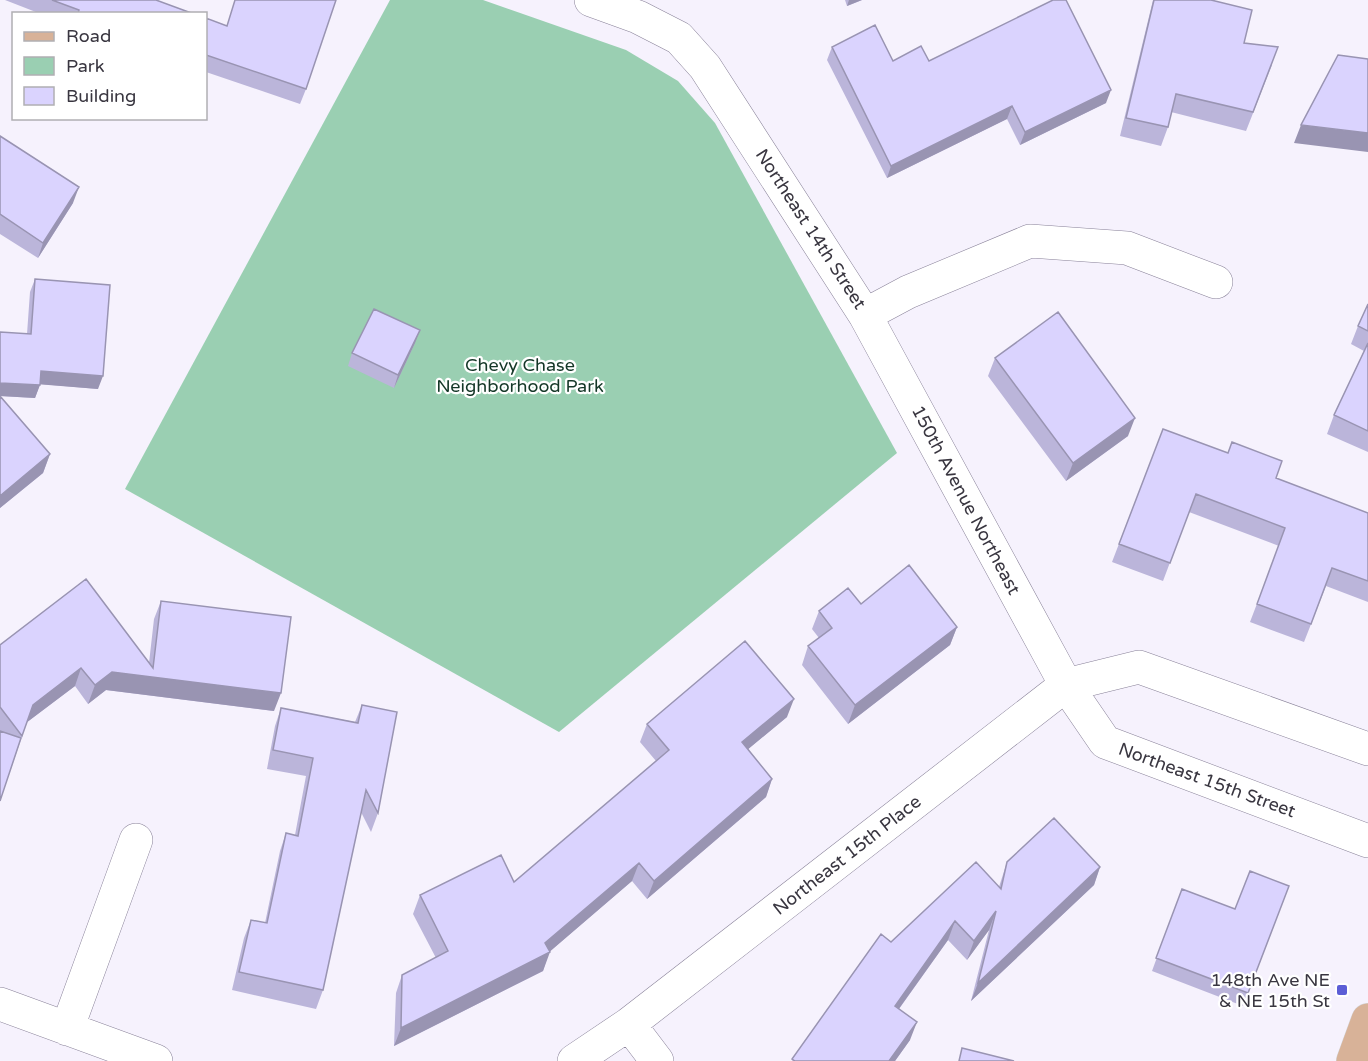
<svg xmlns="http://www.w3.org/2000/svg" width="1368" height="1061" viewBox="0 0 1368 1061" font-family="'Varela Round',sans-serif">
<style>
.green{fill:#9acfb2}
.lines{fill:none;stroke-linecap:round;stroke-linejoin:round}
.street-casing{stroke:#898299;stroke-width:34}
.primary-casing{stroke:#d3d3d5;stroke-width:34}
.street{stroke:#fff;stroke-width:33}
.primary{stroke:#d8b298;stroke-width:33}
.wall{fill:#bbb5da}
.shaded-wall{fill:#9994b2}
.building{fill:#dad3fe;stroke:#9994b2;stroke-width:1.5}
.poi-dot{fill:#5c5ed6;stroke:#fff;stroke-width:2}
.labels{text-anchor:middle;stroke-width:4.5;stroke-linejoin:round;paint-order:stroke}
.street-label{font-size:18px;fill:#393640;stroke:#fff}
.park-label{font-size:18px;fill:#143727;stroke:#fff}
.poi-label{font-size:18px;fill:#393640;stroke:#fff;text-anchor:end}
</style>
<rect width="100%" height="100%" fill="#f6f2fd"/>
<path class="green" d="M 390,0 L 483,0 L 626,50 L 678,81 L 715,123 L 897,453 L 559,732 L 125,489 Z"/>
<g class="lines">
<defs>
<path id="street" d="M 591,0 L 638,17 L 679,38 L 705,67 L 865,315 L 908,292 L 1030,241 L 1127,248 L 1216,282
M 865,315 L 1066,685 L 1105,742 L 1368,841
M 0,1004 L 156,1061
M 629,1024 L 1066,685 L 1139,667 L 1368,749
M 67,1029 L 136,840
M 574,1061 L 629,1024 L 657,1061"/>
<path id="primary" d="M 1353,1061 L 1368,1020"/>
</defs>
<use href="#street" class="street-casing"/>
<use href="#primary" class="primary-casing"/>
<use href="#street" class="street"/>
<use href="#primary" class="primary"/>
</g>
<path class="wall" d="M 5,0 L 156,0 L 194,14 L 41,14 Z
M 845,0 L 862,0 L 847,6 Z
M 1153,0 L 1211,0 L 1244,43 L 1272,65 L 1246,131 L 1171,112 L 1168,127 L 1161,146 L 1120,136 Z
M 206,18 L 306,89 L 300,104 L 206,72 Z
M 832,47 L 893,61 L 929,61 L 1106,103 L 1020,145 L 1007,119 L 887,178 L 827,60 Z
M 0,136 L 73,203 L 38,258 L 0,234 Z
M 35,279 L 98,389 L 40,384 L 35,398 L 0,396 L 50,454 L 43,473 L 0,508 L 0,332 L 27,334 L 30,292 Z
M 1368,304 L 1368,452 L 1327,434 L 1334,415 L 1364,351 L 1351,344 L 1358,326 Z
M 415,343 L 394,388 L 348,366 L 352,353 Z
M 995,358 L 1128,436 L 1066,481 L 988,376 Z
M 1163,429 L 1276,478 L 1368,513 L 1368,602 L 1326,586 L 1304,642 L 1250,622 L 1279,546 L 1189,512 L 1163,581 L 1112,562 Z
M 161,601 L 274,711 L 106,690 L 88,704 L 75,686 L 27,722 L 0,801 L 0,645 L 149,663 L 154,619 Z
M 861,604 L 957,627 L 950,645 L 848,724 L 802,665 L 808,646 L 819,638 L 812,629 L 819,611 Z
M 362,705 L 378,813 L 371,832 L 361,812 L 323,990 L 316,1009 L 232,990 L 244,938 L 251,920 L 265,923 L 280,851 L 286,833 L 295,835 L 306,776 L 267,769 L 275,726 L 281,708 L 355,722 Z
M 787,717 L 748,749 L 772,779 L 766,797 L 647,899 L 632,881 L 549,952 L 543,971 L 394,1046 L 396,993 L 402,975 L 436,958 L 413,914 L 420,895 L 514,882 L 656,761 L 640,742 L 647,724 Z
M 1007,862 L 1100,867 L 1094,885 L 971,1001 L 989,930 L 967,960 L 948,940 L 899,1009 L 910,1040 L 895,1061 L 792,1061 L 891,942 L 999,887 Z
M 1289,886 L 1243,1006 L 1152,971 L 1182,889 L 1235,909 Z"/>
<path class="shaded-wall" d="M 849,0 L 862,0 L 847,6 Z
M 1111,90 L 1106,103 L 1020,145 L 1025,132 Z
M 1012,106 L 1007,119 L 887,178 L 891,166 Z
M 1301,125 L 1368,133 L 1368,152 L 1294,143 Z
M 79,187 L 73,203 L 38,258 L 43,243 Z
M 420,330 L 415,343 L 394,388 L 398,375 Z
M 41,371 L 103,376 L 98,389 L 36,384 Z
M 0,383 L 40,385 L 35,398 L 0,396 Z
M 1135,418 L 1128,436 L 1066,481 L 1073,463 Z
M 50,454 L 43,473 L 0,508 L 0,496 Z
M 957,627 L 950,645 L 848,724 L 855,705 Z
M 81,668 L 75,686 L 26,723 L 33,705 Z
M 112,672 L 281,693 L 274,711 L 106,690 L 88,704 L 95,685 Z
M 794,699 L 787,717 L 735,760 L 742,742 Z
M 772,779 L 766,797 L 647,899 L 654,881 Z
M 639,863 L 632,881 L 547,954 L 550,952 L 543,971 L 394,1046 L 401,1028 L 545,943 Z
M 1100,867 L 1094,885 L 971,1001 L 978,983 Z
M 996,911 L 989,930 L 967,960 L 974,941 Z
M 955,921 L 948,940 L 888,1024 L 895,1006 Z
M 917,1022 L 910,1040 L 895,1061 L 889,1061 Z"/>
<path class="building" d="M 52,0 L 156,0 L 194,14 L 78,14 L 79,10 Z
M 235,0 L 336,0 L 306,89 L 206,55 L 206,18 L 227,26 Z
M 1053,0 L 1066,0 L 1111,90 L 1025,132 L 1012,106 L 891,166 L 832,47 L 875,25 L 893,61 L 921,46 L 929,61 Z
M 1154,0 L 1211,0 L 1252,10 L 1244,43 L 1278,47 L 1253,112 L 1176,94 L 1168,127 L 1126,118 Z
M 1338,55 L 1368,59 L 1368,133 L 1301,125 Z
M 0,136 L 79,187 L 43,243 L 0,214 Z
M 35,279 L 110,285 L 103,376 L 41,371 L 40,385 L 0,383 L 0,332 L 31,334 Z
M 1368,304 L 1368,331 L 1358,326 Z
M 374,309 L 420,330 L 398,375 L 352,353 Z
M 1058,312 L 1135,418 L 1073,463 L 995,358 Z
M 1368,343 L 1368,431 L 1334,415 Z
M 0,396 L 50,454 L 0,496 Z
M 1163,429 L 1228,453 L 1232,442 L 1282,461 L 1276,478 L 1368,513 L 1368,581 L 1332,568 L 1311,624 L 1257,604 L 1285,528 L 1196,494 L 1170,563 L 1119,544 Z
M 909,565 L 957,627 L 855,705 L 808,646 L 832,628 L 819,611 L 848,588 L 861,604 Z
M 86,579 L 153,668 L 161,601 L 291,617 L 281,693 L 112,672 L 95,685 L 81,668 L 33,705 L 22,736 L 0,707 L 0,645 Z
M 745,641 L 794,699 L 742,742 L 772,779 L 654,881 L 639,863 L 545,943 L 550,952 L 401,1028 L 402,975 L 448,951 L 420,895 L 501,855 L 514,882 L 669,750 L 647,724 Z
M 362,705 L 397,712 L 378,813 L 366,790 L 323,990 L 239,972 L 251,920 L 267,923 L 286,833 L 298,836 L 313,758 L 273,750 L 281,708 L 358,723 Z
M 0,731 L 21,738 L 0,801 Z
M 1054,818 L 1100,867 L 978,983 L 996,911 L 974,941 L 955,921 L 895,1006 L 917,1022 L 889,1061 L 795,1061 L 792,1059 L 881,934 L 891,942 L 976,862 L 1001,889 L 1007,862 Z
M 1250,871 L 1289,886 L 1248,993 L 1156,958 L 1182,889 L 1235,909 Z
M 962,1048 L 1014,1061 L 959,1061 Z"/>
<rect class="poi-dot" x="1336" y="984" width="12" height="12" rx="3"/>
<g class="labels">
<g class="street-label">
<text transform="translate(811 229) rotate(57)" y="6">Northeast 14th Street</text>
<text transform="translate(966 500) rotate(62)" y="6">150th Avenue Northeast</text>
<text transform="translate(1207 780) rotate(20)" y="6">Northeast 15th Street</text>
<text transform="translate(847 855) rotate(-38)" y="6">Northeast 15th Place</text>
</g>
<g class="park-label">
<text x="520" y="371">Chevy Chase<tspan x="520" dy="21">Neighborhood Park</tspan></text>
</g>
<g class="poi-label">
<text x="1330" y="986">148th Ave NE<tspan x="1330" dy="21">&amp; NE 15th St</tspan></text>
</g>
</g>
<rect x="12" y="12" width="195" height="108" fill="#ffffff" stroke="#b0afb3" stroke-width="1.5"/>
<rect x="24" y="32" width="30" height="9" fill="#d8b298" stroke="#b0afb3" stroke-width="1.5"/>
<text x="66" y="42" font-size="18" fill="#393640">Road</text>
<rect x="24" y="57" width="30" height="18" fill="#9acfb2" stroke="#b0afb3" stroke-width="1.5"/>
<text x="66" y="72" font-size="18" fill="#393640">Park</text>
<rect x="24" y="87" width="30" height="18" fill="#dad3fe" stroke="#b0afb3" stroke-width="1.5"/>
<text x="66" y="102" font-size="18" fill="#393640">Building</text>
</svg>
